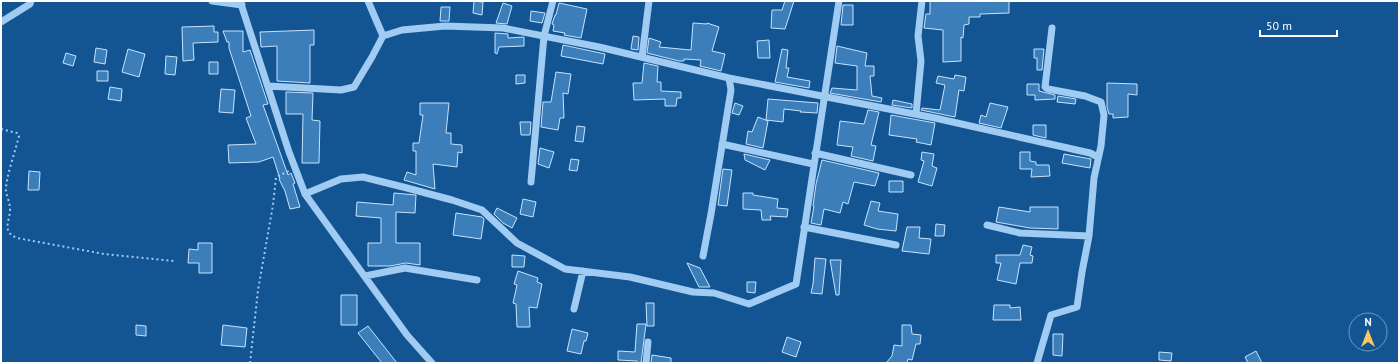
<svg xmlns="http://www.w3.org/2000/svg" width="1400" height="364" viewBox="0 0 1400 364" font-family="'PT Sans',sans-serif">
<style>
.building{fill:#3c7eba;stroke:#c7e3fd}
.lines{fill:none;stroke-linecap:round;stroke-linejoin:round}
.path{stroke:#a0cbf2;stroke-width:2;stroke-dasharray:2 3;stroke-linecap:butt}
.minor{stroke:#a0cbf2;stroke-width:7}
</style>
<rect width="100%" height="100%" fill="#135492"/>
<path class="building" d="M 474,1 L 483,2 L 482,15 L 473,13 Z
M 785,1 L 794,1 L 785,29 L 771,28 L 772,10 L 782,10 Z
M 930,1 L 1009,1 L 1009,13 L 980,14 L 980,17 L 969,17 L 969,24 L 964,25 L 963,38 L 961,37 L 961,61 L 943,62 L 943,30 L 924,28 L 926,14 L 930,14 Z
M 503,3 L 512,6 L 507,24 L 496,23 Z
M 559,3 L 587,9 L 581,38 L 564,35 L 565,33 L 553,31 L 554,25 L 552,24 L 555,15 L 556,15 Z
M 843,5 L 853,5 L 853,25 L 841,25 Z
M 441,7 L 450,7 L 449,21 L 440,21 Z
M 531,11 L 545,13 L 542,23 L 530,21 Z
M 693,23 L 707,24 L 707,23 L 719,27 L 712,51 L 725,54 L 721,71 L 700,66 L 701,60 L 684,59 L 684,61 L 679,61 L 647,53 L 649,38 L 661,42 L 659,47 L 691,50 Z
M 214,26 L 214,32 L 218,32 L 218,42 L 193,43 L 194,60 L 183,61 L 182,27 Z
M 314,30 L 314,45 L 310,45 L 310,83 L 277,81 L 277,46 L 261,47 L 260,32 Z
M 223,31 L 243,31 L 243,52 L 250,50 L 268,104 L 263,105 L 288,175 L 291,173 L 295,183 L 293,184 L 300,207 L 290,209 L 285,191 L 279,179 L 280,179 L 273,157 L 259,162 L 229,163 L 228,145 L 256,144 L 246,118 L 251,116 L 229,48 L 229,42 L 227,42 Z
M 495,33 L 508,34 L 508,38 L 524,37 L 524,46 L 499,47 L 497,54 L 495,53 Z
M 633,36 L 639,37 L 638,50 L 631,49 Z
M 769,40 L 770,58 L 758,58 L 757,41 Z
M 563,45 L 605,54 L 603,64 L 561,56 Z
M 837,46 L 867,53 L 865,66 L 874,66 L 874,76 L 870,76 L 872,96 L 882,98 L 881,102 L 830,93 L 832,88 L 857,90 L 857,66 L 835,63 Z
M 96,48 L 107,50 L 105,64 L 94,62 Z
M 128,49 L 145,54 L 139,77 L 122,72 Z
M 782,49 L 788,50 L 786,68 L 789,68 L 787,77 L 810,81 L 809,88 L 775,82 Z
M 1034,49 L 1044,49 L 1042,70 L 1037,70 L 1037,58 L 1034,58 Z
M 66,53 L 76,56 L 73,66 L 63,63 Z
M 166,56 L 177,57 L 175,75 L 165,74 Z
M 209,62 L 218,62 L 218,74 L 209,74 Z
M 644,63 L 658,66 L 657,82 L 661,82 L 661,91 L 681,92 L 681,98 L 677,98 L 676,106 L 665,106 L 665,99 L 634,100 L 633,83 L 642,83 Z
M 97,71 L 108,71 L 108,81 L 97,81 Z
M 556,72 L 571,74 L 568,94 L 563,93 L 564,118 L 560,118 L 558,130 L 541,127 L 543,102 L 551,102 Z
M 516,75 L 525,75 L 525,83 L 516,84 Z
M 955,75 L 966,77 L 964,91 L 959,90 L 955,117 L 921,110 L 922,108 L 940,110 L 945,85 L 936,83 L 938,76 L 954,79 Z
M 1107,83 L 1137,84 L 1137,95 L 1128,94 L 1128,117 L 1113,118 L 1113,114 L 1109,114 L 1107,107 Z
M 1027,84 L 1039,84 L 1039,91 L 1055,95 L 1055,99 L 1035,100 L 1035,95 L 1027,95 Z
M 110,87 L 122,89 L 121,101 L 108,99 Z
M 221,89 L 235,90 L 233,113 L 219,112 Z
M 286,92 L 313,93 L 312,120 L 320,121 L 319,163 L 302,163 L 303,114 L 286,114 Z
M 1058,96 L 1076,99 L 1075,104 L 1057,102 Z
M 768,99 L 818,103 L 817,113 L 800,112 L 801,111 L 784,109 L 783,122 L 766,120 Z
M 893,100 L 912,104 L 912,108 L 892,105 Z
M 420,103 L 449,103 L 446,133 L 451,133 L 451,144 L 462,145 L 462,153 L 458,152 L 457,167 L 433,164 L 435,189 L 404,180 L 407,172 L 416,175 L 416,151 L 413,151 L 413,143 L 419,143 L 423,115 L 420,115 Z
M 735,103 L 743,106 L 739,115 L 732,113 Z
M 990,103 L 1008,107 L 1001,128 L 979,123 L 981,115 L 986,117 Z
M 868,110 L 879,112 L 871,145 L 876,146 L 873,161 L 851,156 L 853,147 L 837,145 L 840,121 L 864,124 Z
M 891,115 L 935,123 L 931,145 L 916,142 L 917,139 L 889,135 Z
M 758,117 L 768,121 L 763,148 L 746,144 L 748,131 L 752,132 Z
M 520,122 L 531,122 L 530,135 L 521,135 Z
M 1033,125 L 1046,125 L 1046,138 L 1033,135 Z
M 577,126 L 585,127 L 583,142 L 575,141 Z
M 540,148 L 554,152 L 549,168 L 538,164 Z
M 922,152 L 934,154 L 932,166 L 937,168 L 932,186 L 918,182 L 924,161 L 921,160 Z
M 1020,152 L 1030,152 L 1030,161 L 1036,162 L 1036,165 L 1049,165 L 1050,176 L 1031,177 L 1032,169 L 1020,169 Z
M 744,154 L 770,160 L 765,170 L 745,160 Z
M 1064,154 L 1091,159 L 1090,168 L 1062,163 Z
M 571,159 L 579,160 L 577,171 L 569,170 Z
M 822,160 L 879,173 L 875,186 L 854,182 L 848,204 L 843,202 L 840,213 L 824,209 L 821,225 L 811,223 L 814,206 L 813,206 L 816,184 Z
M 723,169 L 732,170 L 727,206 L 718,205 Z
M 29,171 L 40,172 L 39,190 L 28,190 Z
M 889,181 L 903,181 L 903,192 L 889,192 Z
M 394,193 L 416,195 L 415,213 L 396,212 L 396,243 L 420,243 L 420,265 L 406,263 L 390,266 L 368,266 L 368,243 L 381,243 L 381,218 L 356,216 L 357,202 L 393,205 Z
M 743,193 L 753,193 L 753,195 L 778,199 L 777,208 L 788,209 L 787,217 L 770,216 L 771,220 L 762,220 L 761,210 L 743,209 Z
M 523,199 L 536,202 L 533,217 L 520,214 Z
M 871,201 L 880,203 L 878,211 L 898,214 L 896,231 L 877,229 L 864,225 Z
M 999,207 L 1030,212 L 1030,207 L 1058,207 L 1058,229 L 1030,228 L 996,222 Z
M 497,208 L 517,218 L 512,228 L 503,223 L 494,214 Z
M 456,213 L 482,217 L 484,219 L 481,239 L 453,235 Z
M 936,224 L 945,225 L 944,236 L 935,236 Z
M 907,227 L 920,227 L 919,238 L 931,239 L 929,254 L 902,251 Z
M 198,243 L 212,243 L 212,273 L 199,273 L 199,263 L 188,263 L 189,249 L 198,250 Z
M 1023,245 L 1032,247 L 1030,255 L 1033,256 L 1032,263 L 1020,263 L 1016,284 L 997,280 L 1001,263 L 996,263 L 996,255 L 1020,255 Z
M 512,255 L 525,256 L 524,267 L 512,267 Z
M 815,258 L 826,259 L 822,294 L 811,293 L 813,284 Z
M 830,260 L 841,260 L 839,295 L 836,295 Z
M 687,263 L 700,268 L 710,287 L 699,287 Z
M 518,271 L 538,278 L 537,282 L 542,284 L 537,308 L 529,307 L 530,327 L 517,327 L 516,304 L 513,303 L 517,285 L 514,284 Z
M 747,282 L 756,282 L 755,293 L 747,292 Z
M 341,295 L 357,295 L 357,325 L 341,325 Z
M 646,303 L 654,303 L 654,326 L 647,326 Z
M 994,305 L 1010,305 L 1010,308 L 1020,307 L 1021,320 L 993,320 Z
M 637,324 L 646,324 L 641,363 L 637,363 L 637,361 L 618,360 L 618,351 L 635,352 Z
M 136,325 L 146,326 L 146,336 L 136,335 Z
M 223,325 L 247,328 L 245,347 L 221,345 Z
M 902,325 L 911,325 L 912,334 L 921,335 L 920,344 L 916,344 L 912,360 L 908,359 L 907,363 L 886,363 L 892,356 L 894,345 L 902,346 Z
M 368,326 L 397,363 L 382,363 L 358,333 Z
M 572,329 L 588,333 L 586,341 L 584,341 L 581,354 L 567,351 Z
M 1053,334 L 1063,334 L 1062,356 L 1053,355 Z
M 787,337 L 801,342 L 796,357 L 782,352 Z
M 1256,351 L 1262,363 L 1248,363 L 1245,357 Z
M 1159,352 L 1172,353 L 1171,361 L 1159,360 Z
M 652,355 L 671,358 L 671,363 L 651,363 Z"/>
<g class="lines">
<path class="path" d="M 1,129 L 17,133 L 19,136 C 16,149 5,180 6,191 C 7,197 10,203 10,209 C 10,222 1,231 17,238 L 104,254 L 174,261
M 250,363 L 258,290 L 273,205 L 276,177 L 289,171"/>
<path class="minor" d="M 212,1 L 242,5
M 240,1 L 289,152 L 305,194 L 407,335 L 432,363
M 368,1 L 383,36
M 1,22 L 30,4 L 31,1
M 642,57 L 649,1
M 268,86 L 341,90 L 354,87 L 372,57 L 383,36 L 402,30 L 445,26 L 503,28 L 599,47 L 729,78 L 935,118 L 1090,153 L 1098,157
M 916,114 L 921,61 L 918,36 L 922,1
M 722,144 L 813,164
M 815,153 L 911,175
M 531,182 L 544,36 L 553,1
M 305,194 L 341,179 L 363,177 L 407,188 L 452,200 L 482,210 L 517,243 L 565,269 L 630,277 L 693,292 L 714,293 L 749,304 L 796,284 L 839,1
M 987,225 L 1020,233 L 1089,236
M 804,227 L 896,245
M 703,256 L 711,214 L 731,90 L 729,78
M 365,276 L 405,268 L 477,280
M 574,309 L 583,271
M 646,363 L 648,342
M 1037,363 L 1051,315 L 1077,307 L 1082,272 L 1089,236 L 1094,178 L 1101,146 L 1104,115 L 1101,102 L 1085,96 L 1048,89 L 1045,87 L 1052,28"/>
</g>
<rect width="1400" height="364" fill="none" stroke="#ffffff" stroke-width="4"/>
<g transform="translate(1368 332)"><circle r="19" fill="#135492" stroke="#7198be"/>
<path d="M0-3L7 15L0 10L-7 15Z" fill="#ffc661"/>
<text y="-6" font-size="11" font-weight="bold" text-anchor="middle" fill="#ffffff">N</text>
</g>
<path d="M1260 30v6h77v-6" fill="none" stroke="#ffffff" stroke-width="2"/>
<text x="1266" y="30" font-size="12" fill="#ffffff" stroke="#135492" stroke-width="3" paint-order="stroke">50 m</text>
</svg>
